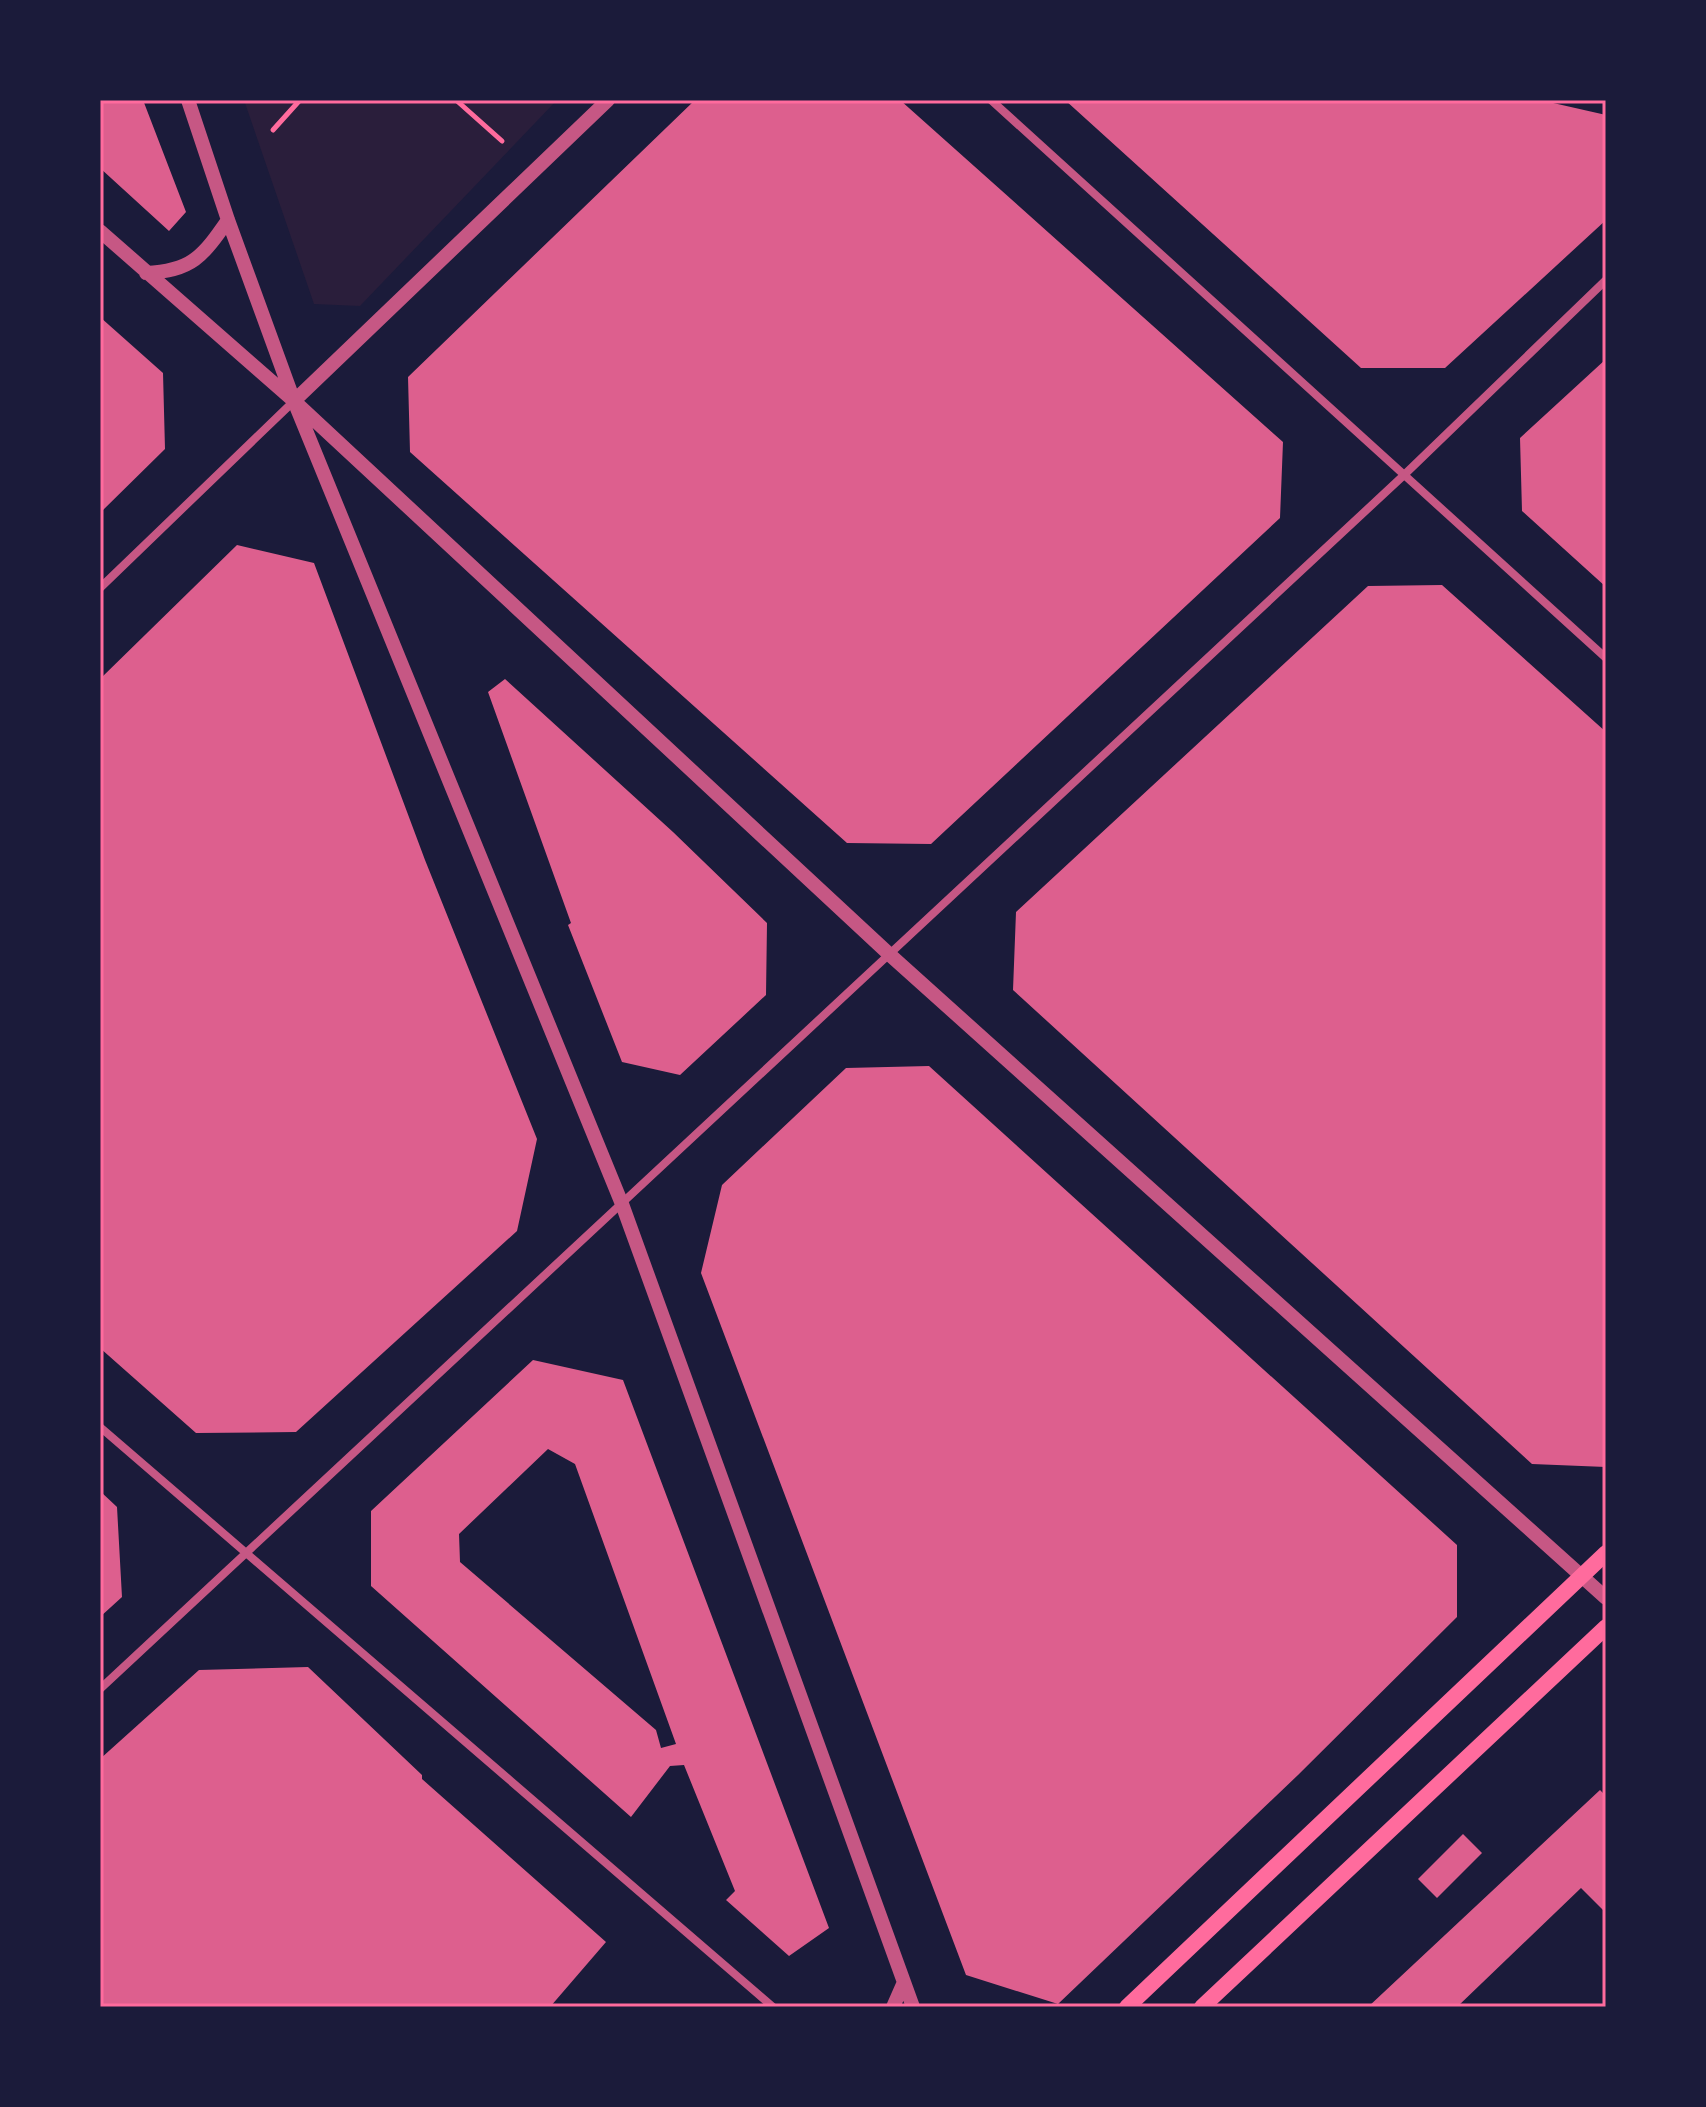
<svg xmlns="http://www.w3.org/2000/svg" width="1706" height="2107" viewBox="0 0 1706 2107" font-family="'Golos Text',sans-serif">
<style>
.green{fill:#2a1e3b}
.building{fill:#dd5f8e;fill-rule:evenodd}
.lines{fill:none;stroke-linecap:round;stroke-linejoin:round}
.path{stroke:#ff6b9d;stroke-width:5}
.minor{stroke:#c65784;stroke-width:8}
.tertiary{stroke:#c65784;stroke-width:14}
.secondary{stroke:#ff6b9d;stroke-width:16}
.neatline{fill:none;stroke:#ff6b9d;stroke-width:3}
</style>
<rect width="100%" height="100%" fill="#1b1b3a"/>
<path class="green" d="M 244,100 L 557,100 L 360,306 L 314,304 Z"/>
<path class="building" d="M 100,100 L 143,100 L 186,212 L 169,231 L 100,168 Z
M 695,100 L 900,100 L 1283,442 L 1280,518 L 931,844 L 847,843 L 410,452 L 408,377 Z
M 1065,100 L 1540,100 L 1606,115 L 1606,220 L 1445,368 L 1361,368 Z
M 100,317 L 163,373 L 165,449 L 100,513 Z
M 1606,359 L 1606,587 L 1522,511 L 1520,438 Z
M 237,545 L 314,563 L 425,860 L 537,1139 L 517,1231 L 296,1432 L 196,1433 L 100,1348 L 100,679 Z
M 1442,585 L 1606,732 L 1606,1467 L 1532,1464 L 1013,990 L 1016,912 L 1368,586 Z
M 505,679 L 673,832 L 767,923 L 766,995 L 680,1075 L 622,1062 L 568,925 L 571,923 L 488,692 Z
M 929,1066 L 1457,1545 L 1457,1617 L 1298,1775 L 1058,2004 L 966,1975 L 701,1273 L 722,1185 L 846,1068 Z
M 533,1360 L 623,1380 L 829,1928 L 789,1956 L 726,1900 L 735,1891 L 684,1765 L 670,1766 L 631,1817 L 371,1586 L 371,1511 ZM 548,1449 L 575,1464 L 676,1744 L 661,1748 L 656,1730 L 460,1562 L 459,1534 Z
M 100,1491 L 117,1507 L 122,1597 L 100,1617 Z
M 308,1667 L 422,1775 L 422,1779 L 606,1942 L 550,2007 L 100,2007 L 100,1759 L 199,1670 Z
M 1600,1790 L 1606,1796 L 1606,1913 L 1581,1888 L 1457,2007 L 1368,2007 Z
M 1463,1834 L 1482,1853 L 1437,1898 L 1418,1879 Z"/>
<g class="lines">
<path class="path" d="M 456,100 L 502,141
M 273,130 L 300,100"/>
<path class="minor" d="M 991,100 L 1606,658
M 100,588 L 294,401
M 100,1427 L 773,2007
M 100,1689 L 1403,476 L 1606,280"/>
<path class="tertiary" d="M 188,100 L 228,220 L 294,401 L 622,1204 L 913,2007
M 100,231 L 294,401 L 889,954 L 1606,1598
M 146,273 C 192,271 203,256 228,220
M 294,401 L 608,100
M 893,2007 L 904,1982"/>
<path class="secondary" d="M 1127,2007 L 1606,1553
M 1202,2007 L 1606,1627"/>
</g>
<rect width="1706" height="2107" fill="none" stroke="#1b1b3a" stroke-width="204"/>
<rect x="102" y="102" width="1502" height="1903" class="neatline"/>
</svg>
